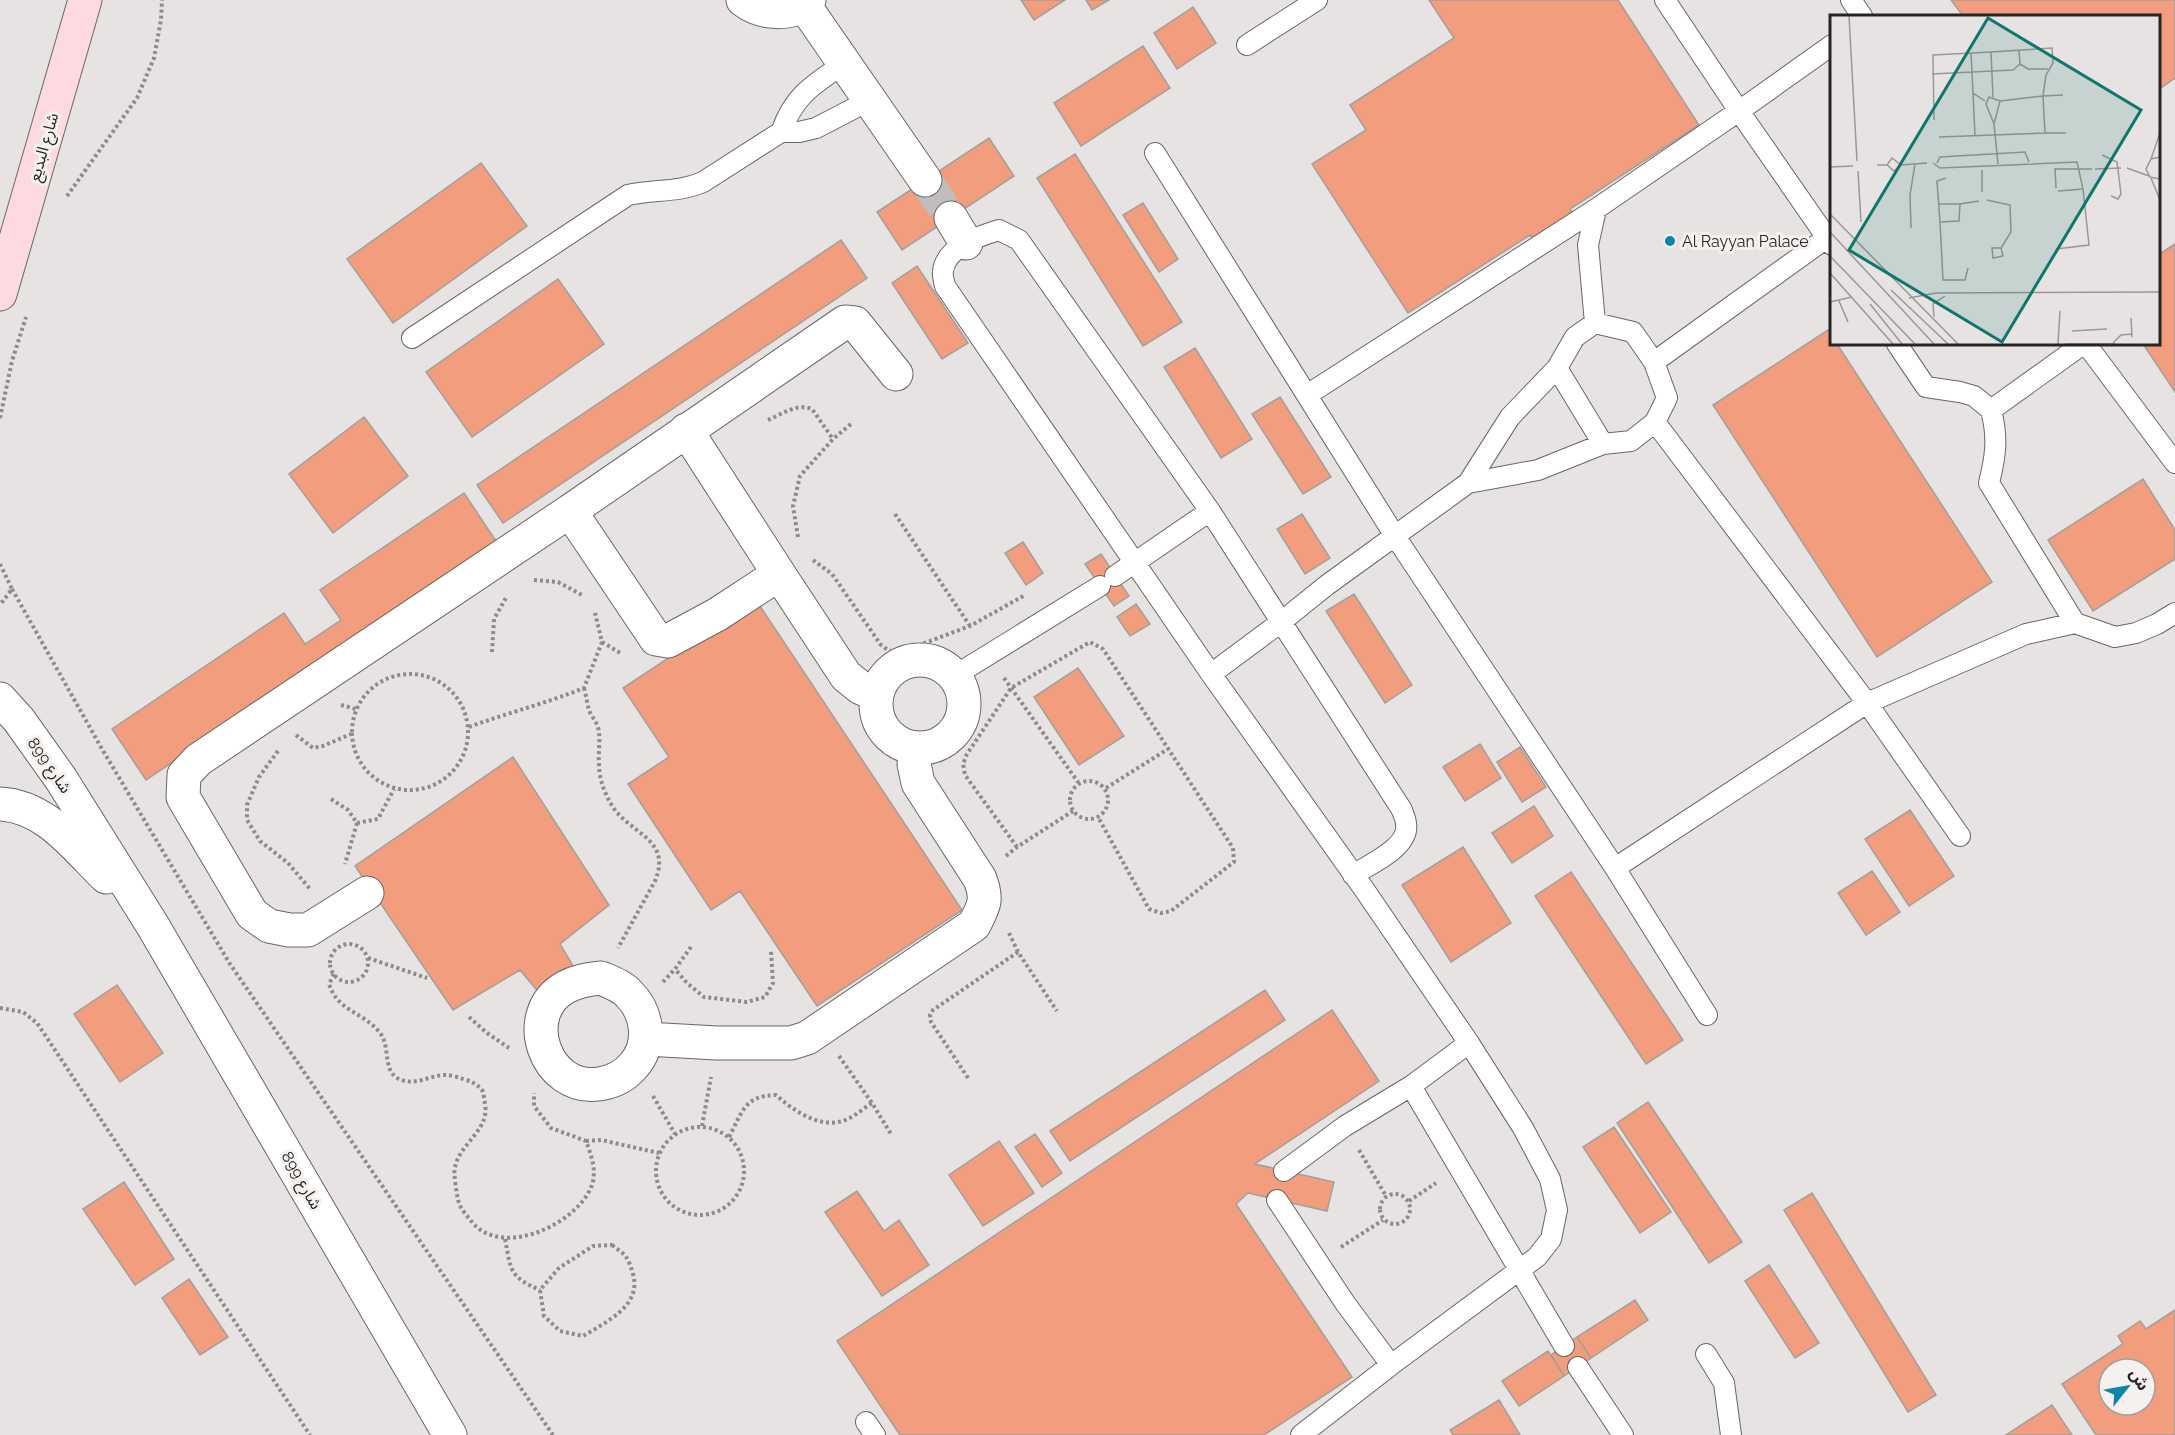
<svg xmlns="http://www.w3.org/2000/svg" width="2175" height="1435" viewBox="0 0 2175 1435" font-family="Raleway,'Noto Sans Arabic',sans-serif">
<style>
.building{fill:#f29d7d;stroke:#a29f9d;stroke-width:1.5;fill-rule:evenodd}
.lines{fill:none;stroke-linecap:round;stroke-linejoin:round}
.street-tunnel{stroke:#c0bdbc;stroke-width:33;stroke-dasharray:33 16;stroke-linecap:butt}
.lane-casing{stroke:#696664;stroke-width:22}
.street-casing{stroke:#696664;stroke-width:35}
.secondary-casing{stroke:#696664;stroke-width:35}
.path{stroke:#8d8a89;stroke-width:4;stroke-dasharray:3 3;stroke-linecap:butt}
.lane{stroke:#fff;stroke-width:20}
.street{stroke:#fff;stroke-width:33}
.secondary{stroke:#fcdae0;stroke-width:33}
.poi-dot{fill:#0d84a9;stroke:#f4f1ef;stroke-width:2}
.labels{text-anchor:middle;stroke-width:6;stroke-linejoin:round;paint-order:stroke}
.street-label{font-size:16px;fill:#262424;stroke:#f4f1ef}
.poi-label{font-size:16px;fill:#262424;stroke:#f4f1ef;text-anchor:start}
.inset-road{fill:none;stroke:#9a9796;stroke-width:1.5}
.view{fill:#0f766e;fill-opacity:0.15;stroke:#0f766e;stroke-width:3}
.inset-edge{fill:none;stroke:#262424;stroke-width:3}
</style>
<rect width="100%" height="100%" fill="#e7e3e2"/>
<path class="building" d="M 1021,0 L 1065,0 L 1034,20 Z
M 1086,0 L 1109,0 L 1092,10 Z
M 1429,0 L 1618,0 L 1699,125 L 1570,209 L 1574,215 L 1535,240 L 1530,235 L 1408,313 L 1312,164 L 1366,130 L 1350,105 L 1454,38 Z
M 1951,0 L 2175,0 L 2175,78 L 2158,90 L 2158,16 L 1963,16 Z
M 1193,7 L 1216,43 L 1177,69 L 1154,33 Z
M 1143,46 L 1170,88 L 1081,146 L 1054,103 Z
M 989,138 L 1014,176 L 902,250 L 877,212 Z
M 1075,154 L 1182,322 L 1143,346 L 1037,178 Z
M 481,163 L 527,226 L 393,323 L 347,259 Z
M 1143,203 L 1178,259 L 1159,272 L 1123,215 Z
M 841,240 L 867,278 L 503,523 L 477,485 Z
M 2175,244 L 2175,392 L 2143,344 L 2158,344 L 2158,255 Z
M 917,266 L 968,343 L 942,359 L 892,283 Z
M 558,279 L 604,344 L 472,437 L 426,372 Z
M 1828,330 L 1832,335 L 1832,344 L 1837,344 L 1992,582 L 1877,657 L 1713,405 Z
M 1195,348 L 1252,439 L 1221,458 L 1164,367 Z
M 1280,397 L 1331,477 L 1303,494 L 1252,414 Z
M 364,417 L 408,476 L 333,533 L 289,474 Z
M 2143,479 L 2175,530 L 2175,559 L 2093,611 L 2048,540 Z
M 464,493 L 498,544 L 146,780 L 112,729 L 284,613 L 305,644 L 341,620 L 320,590 Z
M 1302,514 L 1330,558 L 1305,574 L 1277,529 Z
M 1023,542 L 1043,573 L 1026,585 L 1005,553 Z
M 1101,554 L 1129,596 L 1114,606 L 1085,564 Z
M 1354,594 L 1412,685 L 1385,703 L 1326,611 Z
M 756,600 L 962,910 L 817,1006 L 740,891 L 711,910 L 628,784 L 669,757 L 623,688 Z
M 1136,604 L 1150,624 L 1130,636 L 1117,617 Z
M 1078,668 L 1124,736 L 1079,765 L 1034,697 Z
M 1480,744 L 1501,778 L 1465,801 L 1443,767 Z
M 1520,747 L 1546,787 L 1522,802 L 1497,762 Z
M 513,757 L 609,905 L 560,944 L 579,976 L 545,1000 L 520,970 L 453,1010 L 355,866 Z
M 1534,806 L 1553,836 L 1512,863 L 1492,833 Z
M 1910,810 L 1954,876 L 1909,906 L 1865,839 Z
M 1463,847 L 1511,923 L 1451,962 L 1402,885 Z
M 1872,871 L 1900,912 L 1866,935 L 1838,893 Z
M 1571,872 L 1683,1040 L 1646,1064 L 1535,896 Z
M 117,985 L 163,1053 L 120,1082 L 74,1014 Z
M 1265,990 L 1285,1020 L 1070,1161 L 1050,1131 Z
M 1332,1010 L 1379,1081 L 1255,1164 L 1334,1182 L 1327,1211 L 1248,1193 L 1236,1204 L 1352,1377 L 1264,1435 L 900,1435 L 837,1341 Z
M 1648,1102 L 1742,1242 L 1709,1263 L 1617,1123 Z
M 1614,1127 L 1671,1212 L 1640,1233 L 1583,1147 Z
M 1035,1134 L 1062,1173 L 1042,1187 L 1015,1147 Z
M 999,1141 L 1034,1193 L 983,1226 L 949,1175 Z
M 124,1182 L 174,1259 L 135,1285 L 83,1209 Z
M 857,1191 L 884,1231 L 899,1220 L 929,1265 L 882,1296 L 825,1212 Z
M 1812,1193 L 1936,1395 L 1908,1412 L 1784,1210 Z
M 1769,1265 L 1819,1343 L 1795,1358 L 1745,1281 Z
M 189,1279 L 228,1337 L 200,1355 L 162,1298 Z
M 1635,1300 L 1648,1320 L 1591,1358 L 1577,1337 Z
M 2175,1310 L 2175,1435 L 2096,1435 L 2062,1384 L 2123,1344 L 2118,1336 L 2140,1321 L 2146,1329 ZM 2109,1369 L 2145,1369 L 2145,1405 L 2109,1405 Z
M 1577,1337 L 1591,1358 L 1564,1376 L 1551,1355 Z
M 1548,1351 L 1564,1376 L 1519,1406 L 1502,1381 Z
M 1499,1400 L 1520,1435 L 1453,1435 L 1450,1430 Z
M 2052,1405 L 2072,1435 L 2006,1435 Z"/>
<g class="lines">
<path class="street-tunnel" d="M 925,180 L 951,218"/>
<defs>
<path id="lane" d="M 1851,0 L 1862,16
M 1247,45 L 1317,0
M 1832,45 L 1739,111 L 1832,245
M 781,132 C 795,94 813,85 845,63
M 1155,153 L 1395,536 L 1615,868 L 1867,703 L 1960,836
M 1595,323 L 1588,245 L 1596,209 L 1739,111 L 1665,0
M 412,338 L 628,195 C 653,189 678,193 703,182 L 781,132 L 799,132 L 816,128 L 870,100
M 1897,344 L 1926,387 L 1960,392 L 1974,396 L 1991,410
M 2086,344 L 2175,463
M 1654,362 L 1832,234
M 1557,368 L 1603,444
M 1307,395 L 1596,209
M 1655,422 L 1867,703 L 2026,634 L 2075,623 L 2115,637 L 2136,633 L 2157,624 L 2175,613
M 1115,576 L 1210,511
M 2075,623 L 1989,483 C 1996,455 1998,437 1991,410 L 2083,344
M 1211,674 L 1281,622 L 1327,585 L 1468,483 L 1510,417 L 1557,368 L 1575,337 L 1595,323 L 1633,332 L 1654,362 L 1667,398 L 1655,422 L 1631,441 L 1603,444 L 1538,470 L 1468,483
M 954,676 L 1100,586
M 1615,868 L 1707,1015
M 1411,1086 L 1564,1346
M 1284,1171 L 1345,1126 L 1411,1086 L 1469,1043
M 1277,1200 L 1345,1303 L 1391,1365 L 1537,1257 L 1551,1239 L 1557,1210 L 1550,1179 L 1523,1128 L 1469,1043 L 1366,892 L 1211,674 L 945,286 C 944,281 942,275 943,271 C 946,247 979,236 999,230 L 1019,240 L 1210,511 L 1402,810 C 1403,814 1406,819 1406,824 C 1410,847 1370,864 1353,875
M 1706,1354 L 1724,1383 L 1731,1435
M 1578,1367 L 1623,1435
M 866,1422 L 875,1435
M 1301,1435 L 1391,1365"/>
<path id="street" d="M 743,0 C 761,14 792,17 809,0
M 804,5 L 925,180
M 951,218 L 966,243
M 686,430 L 779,574
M 570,511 L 845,322 L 855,323 L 896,374
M876 704a44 44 0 1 1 88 0a44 44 0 1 1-88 0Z
M 0,699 L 19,720 L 61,779 L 153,926 L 450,1435
M 0,804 C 46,806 76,848 106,877
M 367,893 L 308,930 L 289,930 L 269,926 L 252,914 L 183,797 L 184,775 L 198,760 L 570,511 L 656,639 L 668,641 L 718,614 L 779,574 L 846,676 L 861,688 L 877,695
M 601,978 C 610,982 622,986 629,994 C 648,1013 652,1044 634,1065 C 625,1076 613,1082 599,1084 C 545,1092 518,1013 566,987 C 577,981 589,979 601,978 Z
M 646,1039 L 717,1043 L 791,1043 L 807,1038 L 974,925 C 984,906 988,900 980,879 L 918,783 L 914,764 L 915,748"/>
<path id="secondary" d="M 0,294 L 85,0"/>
</defs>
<use href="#lane" class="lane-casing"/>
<use href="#street" class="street-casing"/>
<use href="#secondary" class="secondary-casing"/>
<path class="path" d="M 67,196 L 137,98 L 154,58 L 161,20 L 162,0
M 0,418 L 12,361 L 26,317
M 768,420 C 782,414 797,403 812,409 L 833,439
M 895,514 L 970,626
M 798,537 L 793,506 L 800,476 L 833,439 L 851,424
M 813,560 L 832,574 L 881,645 L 888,650 L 898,653 L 970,626 L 1025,595
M 0,564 L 12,589 L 0,605
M 534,580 L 558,582 L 582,595
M 12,589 L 102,749 L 230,964 L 553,1435
M 602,642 L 622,654
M 492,652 L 494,619 L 507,596
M352 732a58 58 0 1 1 116 0a58 58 0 1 1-116 0Z
M 1004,678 L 1078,782
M 584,688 C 586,695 587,703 589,710 C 591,716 596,721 598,727 C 601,740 598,752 599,764 C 599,778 604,792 611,804 C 628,834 673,838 655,881 L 618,948
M 341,705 L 356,709
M 469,727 C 507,713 547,703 584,688 L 602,642 L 595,613
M 296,735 L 313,748 L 323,746 L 351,734
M 278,751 L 259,777 L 247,805 L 247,820 L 260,841 L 288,863 L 310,889
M1070 800a19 19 0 1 1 38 0a19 19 0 1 1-38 0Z
M 1106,788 L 1168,749
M 331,799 L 348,810 L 357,823 L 345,864
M 357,823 L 378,819 L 394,789
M 1017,847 L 965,775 L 963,764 L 967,754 L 1011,688 L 1090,642 L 1103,649 L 1233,848 L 1234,862 L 1171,911 L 1161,913 L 1149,909 L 1098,817
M 1006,856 L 1017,847 L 1073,811
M 1009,933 L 1018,952 L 1057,1011
M330 963a19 19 0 1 1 38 0a19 19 0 1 1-38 0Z
M 691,947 L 675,969 L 687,983 L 704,997 L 747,1002 L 765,997 L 773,983 L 771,951
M 368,958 L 427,978
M 334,974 L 329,984 C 338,1012 364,1012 380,1033 C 392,1048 380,1076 405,1081 C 418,1084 432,1075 445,1075 C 451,1075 458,1077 463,1079 C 471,1081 477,1084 482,1090 C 484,1094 484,1099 485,1104 C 490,1130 460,1143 455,1167 C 453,1172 457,1197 459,1203 C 461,1209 467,1216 472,1222 C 502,1259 578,1224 592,1185 C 597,1170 591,1155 586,1141 L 551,1128 L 534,1106 L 534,1093
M 663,982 L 675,969
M 0,1008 L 23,1012 L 37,1023 L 310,1435
M 469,1017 L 487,1033 L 509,1048
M 839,1056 L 872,1103 L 891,1134
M 968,1078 L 931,1022 L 930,1015 L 933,1010 L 1018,952
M 653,1096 L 675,1134
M 702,1126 L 711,1077
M656 1171a44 44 0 1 1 88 0a44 44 0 1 1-88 0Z
M 729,1137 C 743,1111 744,1096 776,1095 C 794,1111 822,1131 848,1119 C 856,1115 864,1108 872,1103
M 586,1141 L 601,1140 L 659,1153
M 1359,1150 L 1386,1196
M1380 1209a15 15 0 1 1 30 0a15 15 0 1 1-30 0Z
M 1409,1201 L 1436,1183
M 505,1239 C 511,1270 509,1277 540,1290
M 612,1245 C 626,1255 628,1257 633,1274 C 642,1306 606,1322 583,1336 L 560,1331 L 544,1316 L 540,1290 L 559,1268 L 593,1246 Z
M 1341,1247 L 1383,1220"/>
<use href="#lane" class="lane"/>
<use href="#street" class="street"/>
<use href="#secondary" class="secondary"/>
</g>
<circle class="poi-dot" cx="1670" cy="241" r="6"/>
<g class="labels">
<g class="street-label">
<text transform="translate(43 147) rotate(-74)" y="6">شارع البديع</text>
<text transform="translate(50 765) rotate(55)" y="6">شارع 899</text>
<text transform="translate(302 1180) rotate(60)" y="6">شارع 899</text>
</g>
<g class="poi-label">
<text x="1682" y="247">Al Rayyan Palace</text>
</g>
</g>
<g transform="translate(1830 15)">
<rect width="330" height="330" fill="#e7e3e2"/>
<path class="inset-road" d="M 19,1 L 27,146M 189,35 L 190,49 L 198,54 L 218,54M 141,38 L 161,37M 102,59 L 142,57 L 143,78 L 155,86M 143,78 L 145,121M 163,82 L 161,37 L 222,33 L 223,48 L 216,60 L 213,81 L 170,86M 104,105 L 103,40 L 141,38 L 142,57 L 183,55 L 190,49M 164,109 L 170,86 L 159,82 L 156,89 L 164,109 L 168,149M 215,118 L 236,118M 109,122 L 215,118 L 213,81 L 233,80M 272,140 L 287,147 L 291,179 L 288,184 L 281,181M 330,142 L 321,144 L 316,154 L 320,162 L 330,164M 321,144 L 330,118M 103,148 L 110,153 L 247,147 L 253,174 L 228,176M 107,148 L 110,142 L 195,137 L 199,147M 47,150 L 57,150 L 64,156 L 71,150 L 97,148M 57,150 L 62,143 L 71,150M 0,152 L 23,151M 225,153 L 226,173M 297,153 L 319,161M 225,154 L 262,154M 265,154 L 291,153M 152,155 L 152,177M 28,156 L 31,207M 321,163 L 330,185M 157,185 L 180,190 L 181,217 L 171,233 L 173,241 L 163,243 L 162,233 L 171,233M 109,189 L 130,189M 0,199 L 128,329M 110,207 L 107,166 L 116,163M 81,213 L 80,180 L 85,149M 0,217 L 104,329M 226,234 L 259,230 L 253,174M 0,241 L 85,329M 138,253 L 135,265 L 113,265 L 110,207 L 129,206 L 130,189 L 149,186M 0,258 L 63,329M 61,275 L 118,329M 79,283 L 106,278 L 330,277M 9,286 L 18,307M 0,287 L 22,282M 40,289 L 72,329M 104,302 L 103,289 L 115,281M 301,303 L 302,322M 242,316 L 277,314M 283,328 L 291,320 L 302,319M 228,329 L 230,296M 235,329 L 285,329"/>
<path class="view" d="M 158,3 L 311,95 L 172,327 L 19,235 Z"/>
<rect width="330" height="330" class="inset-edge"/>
</g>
<g transform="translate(2127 1387) rotate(59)"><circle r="28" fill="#f4f1ef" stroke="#a29f9e" stroke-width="1.5"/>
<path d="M0-4.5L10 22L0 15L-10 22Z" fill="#0d84a9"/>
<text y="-9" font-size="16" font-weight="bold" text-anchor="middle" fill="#262424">ش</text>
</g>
</svg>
